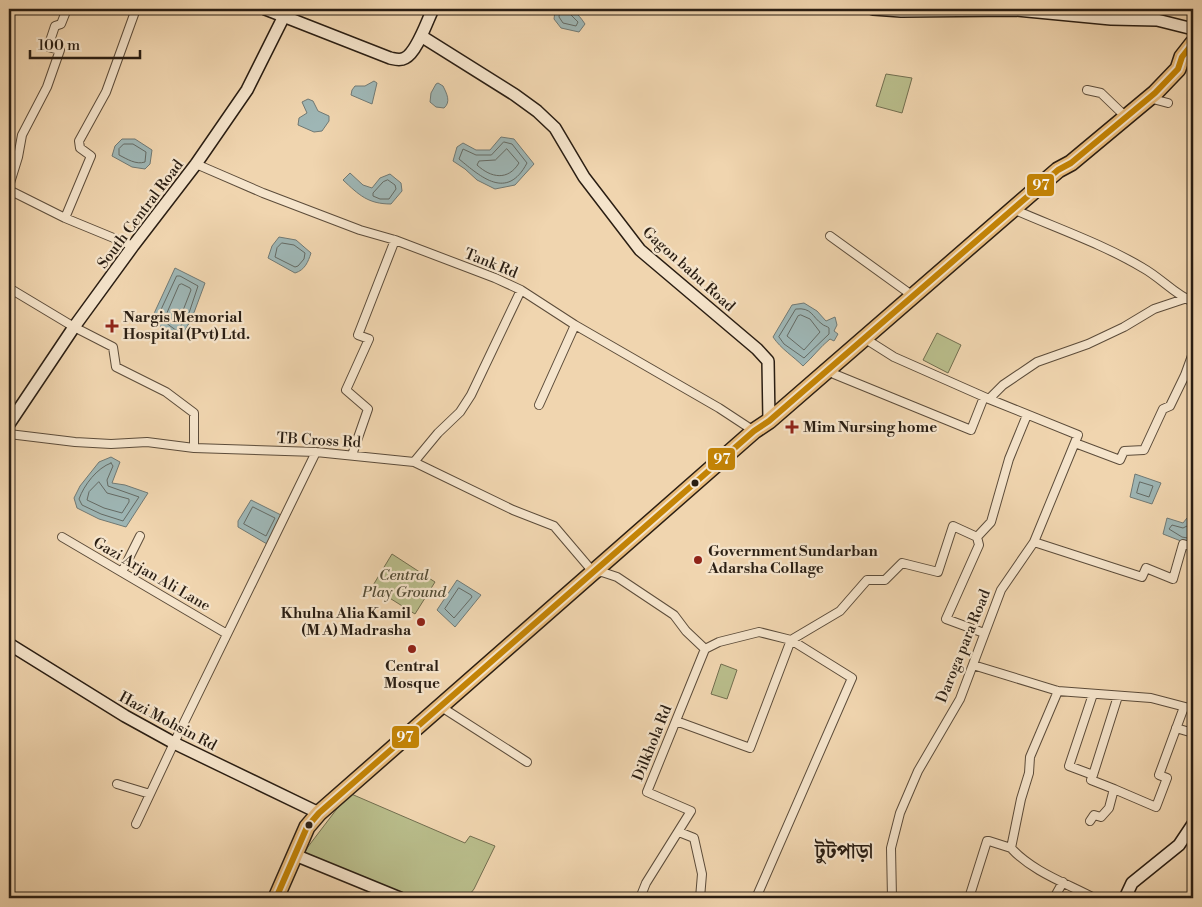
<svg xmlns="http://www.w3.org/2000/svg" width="1202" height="907" viewBox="0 0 1202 907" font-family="'Libre Bodoni','Noto Serif Bengali',serif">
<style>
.green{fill:#b9bd8b;stroke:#726e4f}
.water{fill:#9eb6b5;stroke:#707974}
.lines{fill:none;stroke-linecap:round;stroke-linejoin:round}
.shore{stroke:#646a64;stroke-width:1}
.street-casing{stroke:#5c4c3a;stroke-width:10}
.secondary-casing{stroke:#2a1e13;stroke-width:14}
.highway-casing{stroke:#2a1e13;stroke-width:18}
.street{stroke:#f5e4cb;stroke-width:8}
.secondary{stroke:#f5e4cb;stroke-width:11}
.highway{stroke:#e8ba78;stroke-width:15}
.bus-1-casing{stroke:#f5e4cb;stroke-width:10}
.bus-1{stroke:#c48405;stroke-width:6}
.poi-dot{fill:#8f2418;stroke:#f5e4cb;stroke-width:2}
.bus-dot{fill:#2a1e13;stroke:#f5e4cb;stroke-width:2}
.labels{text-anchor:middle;stroke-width:4.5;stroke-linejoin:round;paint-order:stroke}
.street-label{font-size:15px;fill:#2a1e13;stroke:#f5e4cb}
.poi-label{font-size:15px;font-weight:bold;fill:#2a1e13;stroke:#f5e4cb;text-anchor:start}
.park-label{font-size:15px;font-style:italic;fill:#554e37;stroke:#f5e4cb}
.district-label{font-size:20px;font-weight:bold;fill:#2a1e13;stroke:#f5e4cb}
.line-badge{stroke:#f5e4cb;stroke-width:2}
.badge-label{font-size:14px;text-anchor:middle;font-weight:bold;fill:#fff}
</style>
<rect width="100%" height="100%" fill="#f0d5af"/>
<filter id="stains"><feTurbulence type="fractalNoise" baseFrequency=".004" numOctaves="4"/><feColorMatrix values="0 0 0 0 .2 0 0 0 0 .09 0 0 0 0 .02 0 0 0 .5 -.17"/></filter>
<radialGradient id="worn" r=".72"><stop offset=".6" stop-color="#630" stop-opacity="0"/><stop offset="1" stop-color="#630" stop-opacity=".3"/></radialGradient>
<path class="green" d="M 886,74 L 912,78 L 902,113 L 876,106 Z
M 937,333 L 961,345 L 948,373 L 923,360 Z
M 392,554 L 435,582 L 415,614 L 372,587 Z
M 721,664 L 737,670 L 727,699 L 711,694 Z
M 349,793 L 465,843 L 470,836 L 495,846 L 474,889 L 467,898 L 410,898 L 304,852 Z"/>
<path class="water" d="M 558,9 C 573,9 577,12 585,24 L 579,32 L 561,28 L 554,19 L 555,11 Z
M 374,81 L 377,83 L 372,104 L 351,95 L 352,90 L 355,86 L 365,86 Z
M 438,83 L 443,86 C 447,94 451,102 444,108 L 436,107 L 430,102 L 431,93 L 436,84 Z
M 308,99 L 313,101 L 318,111 L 329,116 L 329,121 L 322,131 L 314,132 L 298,125 L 299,118 L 307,113 L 302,102 Z
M 501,137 L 514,139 L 534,164 L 515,185 L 495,189 L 477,180 L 465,169 L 453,161 L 457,147 L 463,143 L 476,150 L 490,150 Z
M 122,139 L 135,139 L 152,150 L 150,164 L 145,169 L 132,167 L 112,156 L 115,146 Z
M 350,173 L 363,185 L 372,188 L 380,178 L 390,174 L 401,183 L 402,191 L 391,204 C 368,204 359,195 343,180 Z
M 279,237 L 296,240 L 311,253 C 308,262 305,270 295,273 L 268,258 L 272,246 Z
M 175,268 L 205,283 L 192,318 L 180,339 L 151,320 Z
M 804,303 L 817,311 L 826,321 L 835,317 L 837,325 L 834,331 L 838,334 L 834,341 L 830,339 C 820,347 813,357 803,366 C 793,356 781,349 773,337 L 792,305 Z
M 111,457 L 120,462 L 112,483 L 125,485 L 148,493 L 126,527 L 99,519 L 77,508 L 74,498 L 80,486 L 99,462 Z
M 1135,474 L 1161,483 L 1152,504 L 1130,497 Z
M 251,500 L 283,516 L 267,544 L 238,527 L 238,521 Z
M 1167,518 L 1183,523 L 1187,518 L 1193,521 L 1193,539 L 1191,545 L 1163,534 Z
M 457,580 L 481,595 L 455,627 L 437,610 Z"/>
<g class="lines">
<path class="shore" d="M 560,9 L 559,17 L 563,23 L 576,26 L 578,22 L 569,13 L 569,9
M 504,142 L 512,144 L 527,163 C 507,201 481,177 459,159 L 463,149 L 476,155 L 491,155 Z
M 124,144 L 133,144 L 146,152 L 145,162 C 136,165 127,159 119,155 L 119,149 Z
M 507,149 L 519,163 C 508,181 491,178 477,165 L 479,161 L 495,160 Z
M 388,180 L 395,185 L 396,189 L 389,199 L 380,199 L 373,196 L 373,193 L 383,182 Z
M 282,243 L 294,245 L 305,253 L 304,259 L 298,266 L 295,267 L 275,257 L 277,248 Z
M 177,276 L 180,276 L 198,286 L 188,316 L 177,331 L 158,317 Z
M 182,284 L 190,288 L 191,290 L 182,313 L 175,322 L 166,315 L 179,285 Z
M 796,309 C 812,307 812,317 822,324 C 824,326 827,326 829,328 L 829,334 L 804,358 L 784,344 L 779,337 Z
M 801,315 L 810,319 L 820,332 L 804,350 L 787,336 L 798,316 Z
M 111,463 L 113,466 L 107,480 L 108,486 L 139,497 L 123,521 L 101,514 L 82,505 L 79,499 C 84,485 97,468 111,463 Z
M 99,482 L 107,493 L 129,499 L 129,502 L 122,513 L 104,508 L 87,500 L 89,492 Z
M 1140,482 L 1153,486 L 1149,497 L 1137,493 Z
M 253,507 L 275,518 L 266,536 L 244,524 Z
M 1193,525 L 1189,525 L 1183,528 L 1172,525 L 1169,529 L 1182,537 L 1193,539
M 459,588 L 471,595 L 472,597 L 454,618 L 445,609 Z"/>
<defs>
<path id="street" d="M 1087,90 L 1101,93 L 1126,117
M 1149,98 L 1168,103
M 196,164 L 263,193 L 360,230 L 395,240 L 495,278 L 521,290 L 575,325 L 719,408 L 754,431
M 9,186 L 18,157 L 22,135 L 47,87 L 60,50 L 48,47 L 55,26 L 61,24 L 67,9
M 9,190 L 65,218 L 133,246
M 1013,209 C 1056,228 1103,244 1143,268 C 1161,278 1174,294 1193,302
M 65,218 L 91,156 L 80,148 L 79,141 L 106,92 L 136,9
M 830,236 L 913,296
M 9,288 L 74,327 L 113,347 L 116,367 L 166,392 L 194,413 L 194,448
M 864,338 L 894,357 L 989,399 L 1078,435 L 1034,542 L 1001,590 L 960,699 L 918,771 L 900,813 L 891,848 L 892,898
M 834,374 L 971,430 L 984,397
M 989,399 L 1003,385 L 1037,362 L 1088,344 L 1124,327 L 1154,309 L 1193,296
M 539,405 L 575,325
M 9,434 L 75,442 L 111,444 L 147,442 L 194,448 L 316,452 L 414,462 L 513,510 L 554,526 L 594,573 L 602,572 L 617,577 L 674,615 L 686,631 L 705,649
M 1075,443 L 1120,460 L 1124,451 L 1144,450 L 1163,409 L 1170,406 L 1185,375 L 1193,353
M 352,455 L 368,409 L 346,390 L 369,339 L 358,335 L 395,240
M 414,462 L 438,433 L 460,412 L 471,395 L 521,290
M 62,537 L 227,634
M 977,537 L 991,522 L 1009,459 L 1027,415
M 1034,542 L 1142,577 L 1146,568 L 1173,579 L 1183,544 L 1193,547
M 122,572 L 140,536
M 705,649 L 719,642 L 759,632 L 791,640 L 840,611 L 867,580 L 885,580 L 902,563 L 938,572 L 953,526 L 977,537 L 979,545 L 946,619 L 984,633
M 973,665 L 1058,691 L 1151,698 L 1193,709
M 1058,691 L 1030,757 L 1029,773 L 1021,799 L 1011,848 C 1033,872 1066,883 1094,898
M 446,710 L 527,762
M 676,721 L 750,748 L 791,640 L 852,678 L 756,898
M 1176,728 L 1193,733
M 1093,775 L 1118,696
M 117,784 L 150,794
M 1114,789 L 1156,807 L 1167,778 L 1159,775 L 1184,707
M 1090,821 L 1094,815 L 1101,817 L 1109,808 L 1114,789 L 1091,780 L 1093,775 L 1069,766 L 1093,694
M 136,824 L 174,743 L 316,452
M 679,832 L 694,838 L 702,874 L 700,898
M 640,898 L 646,883 L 691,811 L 647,792 L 705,649
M 969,898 L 987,841 L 989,841 L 1011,848
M 1054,898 L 1063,882"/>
<path id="secondary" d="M 265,9 L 390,58 C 395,59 400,61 405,58 C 417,52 427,21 433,9
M 873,9 L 901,11 L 1016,10 L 1111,19 L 1157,20 L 1193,29
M 421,36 L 515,95 L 537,111 L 555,128 L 584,177 L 640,250 L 757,349 L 768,361 L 769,421
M 9,424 L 74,327 L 133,246 L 196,164 L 247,90 L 284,16
M 9,644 L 125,716 L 174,743 L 319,813
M 295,855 L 400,898
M 1125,898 L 1132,883 L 1179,845 L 1193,824"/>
<path id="highway" d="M 276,898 L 307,827 L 319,813 L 754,431 L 769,421 L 1058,170 L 1071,163 L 1155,93 L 1178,69 L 1182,57 L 1193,43"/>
</defs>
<use href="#street" class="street-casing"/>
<use href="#secondary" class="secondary-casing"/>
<use href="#highway" class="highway-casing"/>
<use href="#street" class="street"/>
<use href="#secondary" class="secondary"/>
<use href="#highway" class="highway"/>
<defs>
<path id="bus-1" d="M 276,898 L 307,827 L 319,813 L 754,431 L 769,421 L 1058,170 L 1071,163 L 1155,93 L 1178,69 L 1182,57 L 1193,43"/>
</defs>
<use href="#bus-1" class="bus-1-casing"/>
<use href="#bus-1" class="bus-1"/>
</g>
<g class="poi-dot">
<path d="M109.5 318.5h5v5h5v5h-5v5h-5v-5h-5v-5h5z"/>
<path d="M789.5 419.5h5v5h5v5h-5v5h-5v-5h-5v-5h5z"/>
<circle cx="698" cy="560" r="5"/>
<circle cx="421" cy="622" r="5"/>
<circle cx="412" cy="649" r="5"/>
</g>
<g class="bus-dot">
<circle cx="695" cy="483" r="4.5"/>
<circle cx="309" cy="825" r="4.5"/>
</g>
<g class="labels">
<g class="street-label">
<text transform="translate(140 214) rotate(-53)" y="5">South Central Road</text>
<text transform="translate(491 263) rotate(22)" y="5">Tank Rd</text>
<text transform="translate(689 269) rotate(42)" y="5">Gagon babu Road</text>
<text transform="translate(319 440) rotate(3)" y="5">TB Cross Rd</text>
<text transform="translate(152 574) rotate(30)" y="5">Gazi Arjan Ali Lane</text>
<text transform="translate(963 646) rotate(-68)" y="5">Daroga para Road</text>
<text transform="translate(168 721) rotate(28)" y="5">Hazi Mohsin Rd</text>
<text transform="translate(652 743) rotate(-68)" y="5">Dilkhola Rd</text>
</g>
<g class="poi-label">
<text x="123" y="322">Nargis Memorial<tspan x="123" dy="17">Hospital (Pvt) Ltd.</tspan></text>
<text x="803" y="432">Mim Nursing home</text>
<text x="708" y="556">Government Sundarban<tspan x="708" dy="17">Adarsha Collage</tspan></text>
<text x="411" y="618" text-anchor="end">Khulna Alia Kamil<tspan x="411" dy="17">(M A) Madrasha</tspan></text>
<text x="412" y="671" text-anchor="middle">Central<tspan x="412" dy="17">Mosque</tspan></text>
</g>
<g class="park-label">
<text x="404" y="580">Central<tspan x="404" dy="17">Play Ground</tspan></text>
</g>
<g class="district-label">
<text x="844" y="858">টুটপাড়া</text>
</g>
</g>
<g class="line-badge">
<rect x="1026" y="173" width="29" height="24" rx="5" fill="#c48405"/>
<rect x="707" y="447" width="29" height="24" rx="5" fill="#c48405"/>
<rect x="391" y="725" width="29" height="24" rx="5" fill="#c48405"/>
</g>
<g class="badge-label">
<text x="1041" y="190">97</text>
<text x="722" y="464">97</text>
<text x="405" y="742">97</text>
</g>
<rect width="1202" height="907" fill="none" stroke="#f0d5af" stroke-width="30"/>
<rect x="10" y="10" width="1182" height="887" fill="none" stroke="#2a1e13" stroke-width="2.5"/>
<rect x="15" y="15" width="1172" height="877" fill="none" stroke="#2a1e13"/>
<path d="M30 50v8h110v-8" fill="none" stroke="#2a1e13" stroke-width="2.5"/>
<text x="38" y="50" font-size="15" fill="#2a1e13" stroke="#f5e4cb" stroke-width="4" paint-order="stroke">100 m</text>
<rect width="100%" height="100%" filter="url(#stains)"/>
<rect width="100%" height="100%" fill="url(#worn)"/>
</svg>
